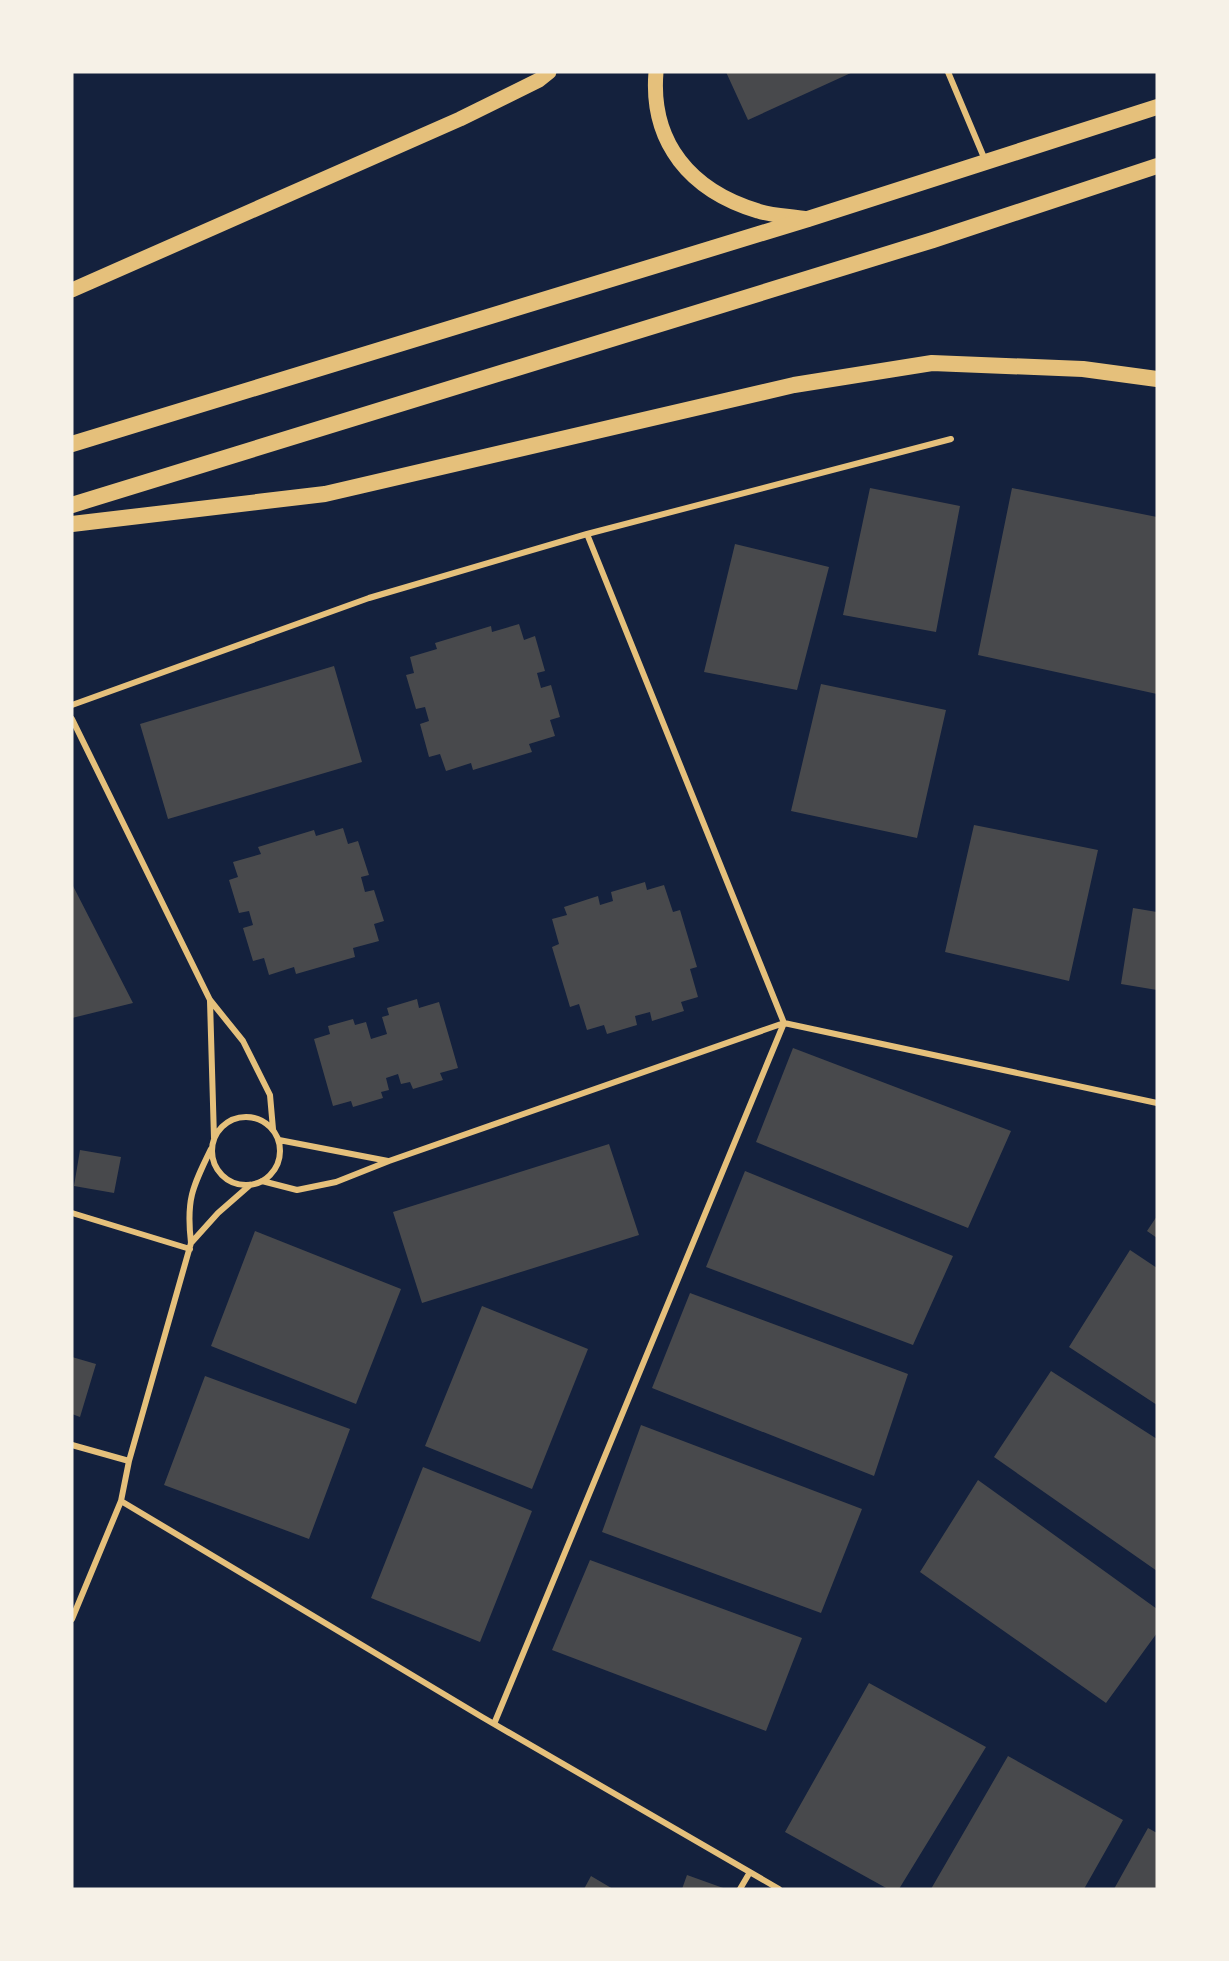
<svg xmlns="http://www.w3.org/2000/svg" width="1229" height="1961" viewBox="0 0 1229 1961" font-family="'Nunito Sans',sans-serif">
<style>
.building{fill:#48494c}
.lines{fill:none;stroke-linecap:round;stroke-linejoin:round}
.minor{stroke:#e5c07b;stroke-width:6}
.primary{stroke:#e5c07b;stroke-width:15}
.trunk{stroke:#e5c07b;stroke-width:16}
</style>
<rect width="100%" height="100%" fill="#14213d"/>
<path class="building" d="M 726,72 L 853,72 L 748,120 Z
M 870,488 L 960,506 L 936,632 L 843,615 Z
M 1012,488 L 1157,517 L 1157,694 L 978,655 Z
M 735,544 L 829,567 L 797,690 L 704,672 Z
M 519,624 L 524,640 L 535,636 L 545,671 L 537,673 L 541,688 L 551,685 L 560,717 L 550,720 L 555,736 L 529,744 L 532,752 L 473,770 L 471,763 L 446,771 L 440,754 L 429,757 L 420,724 L 429,721 L 425,707 L 416,709 L 406,675 L 414,673 L 410,657 L 437,649 L 435,643 L 491,626 L 492,632 Z
M 334,666 L 362,762 L 168,819 L 140,724 Z
M 821,684 L 946,710 L 917,838 L 791,811 Z
M 974,825 L 1098,850 L 1069,981 L 945,952 Z
M 343,828 L 348,844 L 358,841 L 369,875 L 361,877 L 365,892 L 374,890 L 384,921 L 374,924 L 379,941 L 353,948 L 355,957 L 296,974 L 294,967 L 269,975 L 264,958 L 253,961 L 243,928 L 253,925 L 249,911 L 239,913 L 229,880 L 238,877 L 233,862 L 261,854 L 258,847 L 314,830 L 316,836 Z
M 645,882 L 647,890 L 664,885 L 673,912 L 680,910 L 697,967 L 690,969 L 698,997 L 681,1002 L 684,1011 L 652,1021 L 650,1012 L 635,1016 L 637,1025 L 607,1034 L 604,1025 L 587,1030 L 579,1004 L 570,1007 L 552,947 L 559,944 L 552,919 L 567,915 L 564,907 L 598,896 L 600,905 L 613,901 L 611,892 Z
M 72,884 L 133,1003 L 72,1018 Z
M 1133,908 L 1157,912 L 1157,990 L 1121,984 Z
M 417,999 L 419,1008 L 439,1002 L 458,1068 L 440,1073 L 443,1080 L 413,1089 L 410,1082 L 401,1084 L 398,1074 L 386,1078 L 389,1090 L 381,1092 L 383,1098 L 353,1107 L 351,1101 L 333,1106 L 314,1039 L 330,1034 L 328,1026 L 353,1019 L 355,1025 L 366,1022 L 371,1039 L 387,1034 L 382,1017 L 389,1015 L 387,1008 Z
M 793,1048 L 1011,1131 L 968,1228 L 756,1142 Z
M 609,1144 L 639,1235 L 422,1303 L 393,1212 Z
M 80,1150 L 121,1157 L 114,1193 L 74,1186 Z
M 745,1171 L 953,1256 L 913,1345 L 706,1267 Z
M 1157,1216 L 1157,1238 L 1147,1231 Z
M 255,1231 L 401,1289 L 356,1404 L 211,1346 Z
M 1130,1250 L 1157,1268 L 1157,1405 L 1069,1347 Z
M 690,1293 L 908,1374 L 874,1476 L 652,1388 Z
M 482,1306 L 588,1349 L 532,1489 L 425,1446 Z
M 72,1357 L 96,1364 L 80,1417 L 72,1414 Z
M 1051,1371 L 1157,1439 L 1157,1571 L 994,1457 Z
M 205,1376 L 350,1429 L 309,1539 L 164,1485 Z
M 641,1425 L 862,1509 L 821,1613 L 602,1532 Z
M 423,1467 L 532,1511 L 480,1642 L 371,1598 Z
M 978,1480 L 1157,1609 L 1157,1633 L 1106,1703 L 920,1572 Z
M 590,1560 L 802,1638 L 766,1731 L 552,1650 Z
M 869,1683 L 986,1747 L 899,1889 L 888,1889 L 785,1832 Z
M 1008,1756 L 1123,1820 L 1084,1889 L 931,1889 Z
M 1148,1828 L 1157,1833 L 1157,1889 L 1114,1889 Z
M 687,1875 L 726,1889 L 682,1889 Z
M 591,1876 L 613,1889 L 584,1889 Z"/>
<g class="lines">
<path class="minor" d="M 948,72 L 985,160
M 72,705 L 369,598 L 587,534 L 951,439
M 72,719 L 210,1000 L 243,1041 L 270,1095 L 273,1129
M 210,1001 L 214,1138
M212 1151a34 34 0 1 1 68 0a34 34 0 1 1-68 0Z
M 279,1140 L 388,1161
M 262,1181 L 297,1190 L 336,1182 L 389,1161 L 784,1023 L 1157,1103
M 72,1213 L 190,1249
M 191,1243 L 218,1213 L 250,1185
M 72,1445 L 129,1461
M 121,1501 L 482,1717 L 779,1889
M 72,1619 L 121,1501 L 129,1461 L 191,1243 C 186,1200 192,1188 211,1149
M 494,1724 L 784,1023 L 587,534
M 740,1889 L 750,1872"/>
<path class="primary" d="M 656,72 C 650,143 691,191 758,211 C 773,216 792,216 808,219
M 72,290 L 460,119 L 539,80 L 549,72"/>
<path class="trunk" d="M 72,444 L 808,219 L 1157,107
M 72,505 L 933,240 L 1157,166
M 72,524 L 325,494 L 794,385 L 932,363 L 1083,369 L 1157,379"/>
</g>
<rect width="1229" height="1961" fill="none" stroke="#f6f1e7" stroke-width="147"/>
</svg>
